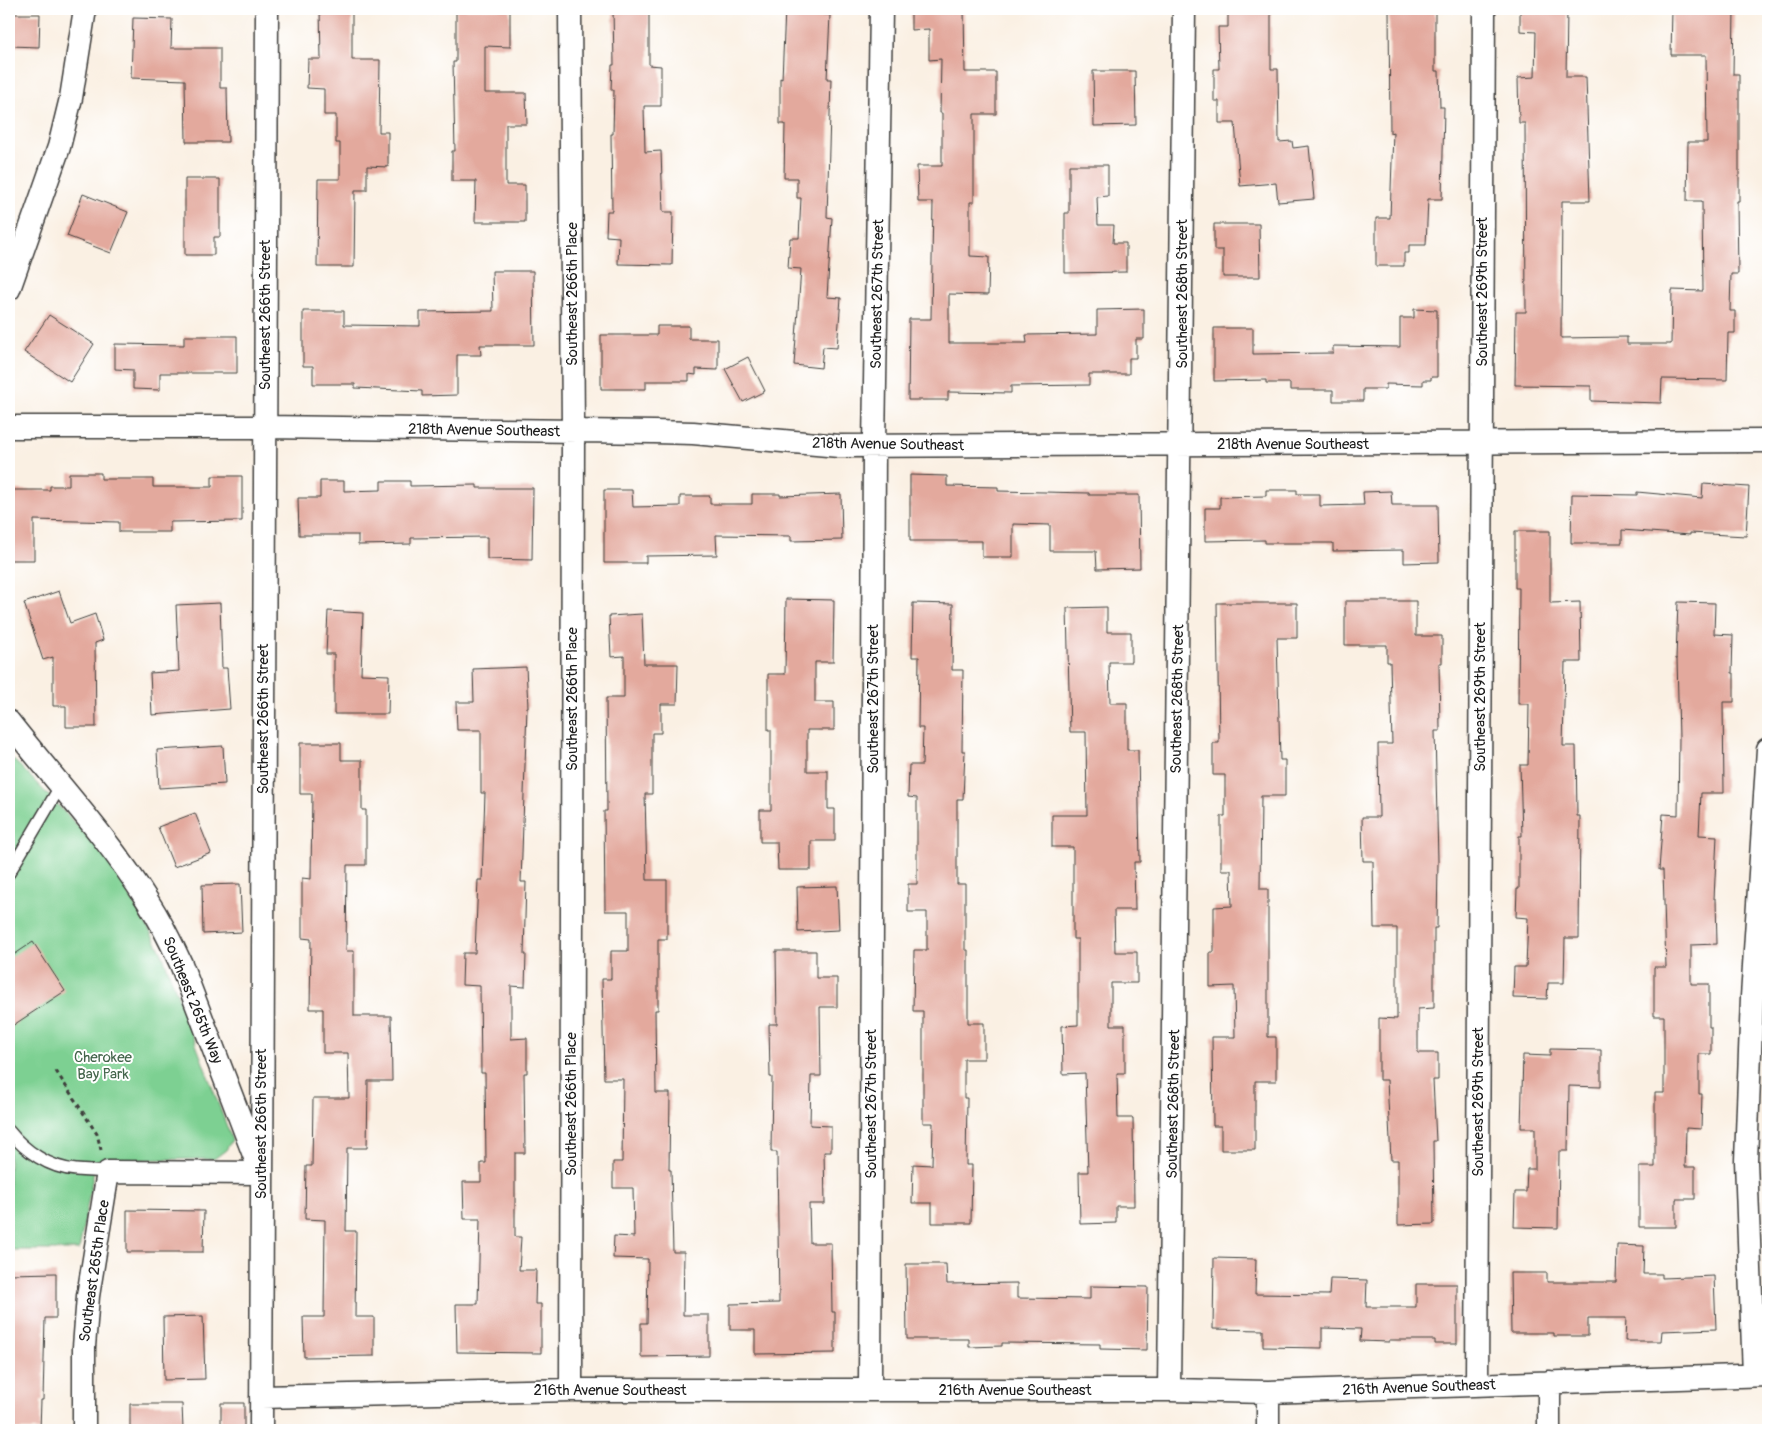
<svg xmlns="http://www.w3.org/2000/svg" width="1777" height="1439" viewBox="0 0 1777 1439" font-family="Pangolin,sans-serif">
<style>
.green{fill:#7dd092;stroke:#4c7657}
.building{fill:#e3a99d}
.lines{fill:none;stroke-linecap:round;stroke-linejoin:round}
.lane-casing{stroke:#3d3c3a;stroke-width:14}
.street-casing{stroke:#3d3c3a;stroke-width:25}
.path{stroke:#3d3c3a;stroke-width:3;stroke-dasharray:4 4;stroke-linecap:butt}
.lane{stroke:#fff;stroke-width:11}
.street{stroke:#fff;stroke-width:22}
.labels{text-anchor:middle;stroke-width:4;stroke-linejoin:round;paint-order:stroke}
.street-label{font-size:15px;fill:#1c1c1c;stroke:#fff}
.park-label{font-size:15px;fill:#43644b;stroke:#fff}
</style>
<rect width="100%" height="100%" fill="#fff"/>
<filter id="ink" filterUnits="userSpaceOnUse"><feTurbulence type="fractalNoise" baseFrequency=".02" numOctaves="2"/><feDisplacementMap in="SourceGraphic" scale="10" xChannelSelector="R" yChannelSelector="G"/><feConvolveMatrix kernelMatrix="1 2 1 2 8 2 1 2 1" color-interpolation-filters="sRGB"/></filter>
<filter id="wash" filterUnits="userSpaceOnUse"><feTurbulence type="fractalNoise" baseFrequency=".0096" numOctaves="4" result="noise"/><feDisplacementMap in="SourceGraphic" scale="20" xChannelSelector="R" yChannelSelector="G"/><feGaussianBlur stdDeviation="1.12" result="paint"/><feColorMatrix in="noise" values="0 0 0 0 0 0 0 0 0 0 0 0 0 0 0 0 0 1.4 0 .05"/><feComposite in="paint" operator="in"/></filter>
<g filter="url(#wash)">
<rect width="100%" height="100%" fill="#faf0e3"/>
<path class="green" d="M 9,756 L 22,768 L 107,856 L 133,901 L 161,951 L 232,1140 L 226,1150 L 214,1159 L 96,1160 L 79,1250 L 9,1250 Z"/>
<g id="blocks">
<path class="building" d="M 320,9 L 352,9 L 352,60 L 380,60 L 379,132 L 388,132 L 388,167 L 367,166 L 367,190 L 355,190 L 354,267 L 317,267 L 318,179 L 340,179 L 340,143 L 336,143 L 336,115 L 324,115 L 324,89 L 307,88 L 308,59 L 321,59 Z
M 456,9 L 510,9 L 510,47 L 485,46 L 485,93 L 526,93 L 527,124 L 506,124 L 506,185 L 525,185 L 525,222 L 475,222 L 476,181 L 452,181 L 452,151 L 455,151 L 453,62 L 456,62 Z
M 613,9 L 649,9 L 649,65 L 661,66 L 661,106 L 644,106 L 645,152 L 661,151 L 663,212 L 673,212 L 672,265 L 618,264 L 619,237 L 606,236 L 607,211 L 612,211 L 611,134 L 613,134 L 614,90 L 611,90 L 612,65 L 614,65 Z
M 785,9 L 815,9 L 815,14 L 830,15 L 827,79 L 831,79 L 827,217 L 832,218 L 827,297 L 841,298 L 837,348 L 823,347 L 821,368 L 794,365 L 801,269 L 788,268 L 790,238 L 799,238 L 801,198 L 797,198 L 797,178 L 784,178 L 785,124 L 780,124 L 780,78 L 782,79 Z
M 911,9 L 964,9 L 965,72 L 996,72 L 996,114 L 974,114 L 974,202 L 970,202 L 970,256 L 989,257 L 988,295 L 949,294 L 949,343 L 1027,343 L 1026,335 L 1097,334 L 1097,310 L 1144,309 L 1144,339 L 1136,339 L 1136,358 L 1129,358 L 1129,374 L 1089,374 L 1089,385 L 1011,386 L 1011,393 L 948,392 L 948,400 L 908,400 L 909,319 L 931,319 L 933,202 L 918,202 L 917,166 L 942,166 L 942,113 L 940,113 L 941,59 L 929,60 L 929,29 L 911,30 Z
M 1228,9 L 1271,9 L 1271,69 L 1278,69 L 1279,142 L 1292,141 L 1293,148 L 1309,146 L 1314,199 L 1278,202 L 1276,183 L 1240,186 L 1235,123 L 1219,123 L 1219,101 L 1214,101 L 1214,69 L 1219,69 L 1218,27 L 1228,27 Z
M 1389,9 L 1435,9 L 1435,71 L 1439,71 L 1440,107 L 1444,107 L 1442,199 L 1428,199 L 1426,245 L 1409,245 L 1409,253 L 1404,253 L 1404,266 L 1376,266 L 1376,218 L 1390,218 L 1393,132 L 1390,133 Z
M 1520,9 L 1567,9 L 1566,77 L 1586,77 L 1590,201 L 1562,201 L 1561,338 L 1627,337 L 1627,344 L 1671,344 L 1672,290 L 1703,291 L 1702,201 L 1687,201 L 1688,142 L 1707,142 L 1706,55 L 1671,55 L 1672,9 L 1734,9 L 1733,74 L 1739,74 L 1739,201 L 1737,201 L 1738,274 L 1731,274 L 1730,311 L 1735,311 L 1735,333 L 1728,333 L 1727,380 L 1662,379 L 1661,403 L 1591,401 L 1591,386 L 1515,385 L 1516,312 L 1526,312 L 1525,123 L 1519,123 L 1518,78 L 1535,77 L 1536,32 L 1520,31 Z
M 9,14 L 40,14 L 39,47 L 9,46 Z
M 133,18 L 172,19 L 171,48 L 220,48 L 220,88 L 227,88 L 228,142 L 186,142 L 185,80 L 131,78 Z
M 1093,71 L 1135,71 L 1136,125 L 1094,126 Z
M 1069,165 L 1108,165 L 1108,196 L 1097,197 L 1098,225 L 1114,225 L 1113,243 L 1126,243 L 1126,272 L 1065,273 L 1065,213 L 1069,213 Z
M 185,179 L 220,179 L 220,237 L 214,237 L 214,255 L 185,255 Z
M 83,194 L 128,212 L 111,253 L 67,236 Z
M 1214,224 L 1259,224 L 1260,277 L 1223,277 L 1223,250 L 1214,250 Z
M 492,271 L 533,271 L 534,345 L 480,345 L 481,355 L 457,355 L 457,395 L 422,396 L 422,391 L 355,388 L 355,384 L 313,384 L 313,366 L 303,366 L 303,311 L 344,311 L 344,325 L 420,326 L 420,312 L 493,311 Z
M 1414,309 L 1437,310 L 1437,377 L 1431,377 L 1431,380 L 1423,380 L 1423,385 L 1386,384 L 1386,389 L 1363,389 L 1363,401 L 1333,401 L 1333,390 L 1290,390 L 1290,383 L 1266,383 L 1266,380 L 1214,381 L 1214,328 L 1253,328 L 1253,354 L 1333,353 L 1333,346 L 1400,347 L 1400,318 L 1414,318 Z
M 49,315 L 94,344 L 70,382 L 24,352 Z
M 657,326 L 689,326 L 689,339 L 718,339 L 718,370 L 696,369 L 696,375 L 689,374 L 689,381 L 646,381 L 646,389 L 601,389 L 601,335 L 657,335 Z
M 184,336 L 237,336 L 237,373 L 160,373 L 160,390 L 133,389 L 133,370 L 115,369 L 115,344 L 184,345 Z
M 748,357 L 765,391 L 743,402 L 725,369 Z
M 69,473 L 101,473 L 101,479 L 153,479 L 153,487 L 212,487 L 212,476 L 242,476 L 242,521 L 170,522 L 170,532 L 119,532 L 119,522 L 34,520 L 34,560 L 9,560 L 9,490 L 50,490 L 50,486 L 69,486 Z
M 910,475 L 947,476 L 947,486 L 998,487 L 998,491 L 1089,493 L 1089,495 L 1139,495 L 1140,568 L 1097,569 L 1096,551 L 1050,551 L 1050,525 L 1013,524 L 1013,557 L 982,557 L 982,541 L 910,541 Z
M 320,481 L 344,481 L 344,491 L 381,490 L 381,481 L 410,481 L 410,486 L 477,485 L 477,488 L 533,488 L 532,560 L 487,559 L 487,537 L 411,538 L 411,544 L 358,545 L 358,535 L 299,535 L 298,498 L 320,498 Z
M 1703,484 L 1749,487 L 1746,536 L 1690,533 L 1690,535 L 1622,530 L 1622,543 L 1571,543 L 1572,494 L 1637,495 L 1637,492 L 1702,498 Z
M 604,490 L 632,490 L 633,507 L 680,506 L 680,496 L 710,496 L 710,504 L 752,504 L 752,494 L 780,494 L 780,496 L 841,494 L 842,540 L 791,541 L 791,536 L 716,535 L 717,555 L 646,556 L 646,563 L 604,563 Z
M 1266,490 L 1297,490 L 1297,494 L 1320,494 L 1320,506 L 1364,505 L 1363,492 L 1391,491 L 1392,505 L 1438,505 L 1439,562 L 1404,563 L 1404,550 L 1333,551 L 1333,543 L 1265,543 L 1265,540 L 1205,541 L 1205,508 L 1220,508 L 1220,497 L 1266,496 Z
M 1515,531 L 1550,531 L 1550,603 L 1580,602 L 1581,662 L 1565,662 L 1563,746 L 1576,746 L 1577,816 L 1580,816 L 1579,938 L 1565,938 L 1564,983 L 1548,983 L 1547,999 L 1513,998 L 1514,967 L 1526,967 L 1528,918 L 1516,917 L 1517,889 L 1519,889 L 1519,836 L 1522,836 L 1520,765 L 1528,765 L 1529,704 L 1518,704 L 1519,588 L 1515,588 Z
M 59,591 L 70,623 L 95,614 L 103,640 L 95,643 L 96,727 L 66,727 L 66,706 L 53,706 L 53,657 L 43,660 L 24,603 Z
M 786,599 L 834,600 L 833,662 L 815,662 L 815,702 L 834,702 L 834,730 L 807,730 L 807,771 L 828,771 L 828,809 L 835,809 L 835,841 L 811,841 L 811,870 L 778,870 L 777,842 L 760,842 L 760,810 L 771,810 L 771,730 L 768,730 L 768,674 L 785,674 Z
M 1345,601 L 1416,601 L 1416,636 L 1442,636 L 1442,663 L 1439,663 L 1440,731 L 1435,731 L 1438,861 L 1437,928 L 1434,928 L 1434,1008 L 1418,1009 L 1418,1053 L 1438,1053 L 1438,1080 L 1433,1080 L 1436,1141 L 1433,1141 L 1434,1224 L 1398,1225 L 1398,1160 L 1391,1160 L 1387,1080 L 1379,1080 L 1379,1018 L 1397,1019 L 1397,928 L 1374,928 L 1373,861 L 1363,861 L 1362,817 L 1379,817 L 1378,744 L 1392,744 L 1390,662 L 1387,662 L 1387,645 L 1345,645 Z
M 1678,602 L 1715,603 L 1714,634 L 1733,635 L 1732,673 L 1734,673 L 1734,702 L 1723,702 L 1724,793 L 1701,793 L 1699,835 L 1717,836 L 1714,899 L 1716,899 L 1717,944 L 1691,945 L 1691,984 L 1709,984 L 1709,1027 L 1711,1027 L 1711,1054 L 1699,1054 L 1699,1094 L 1702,1094 L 1701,1129 L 1686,1128 L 1685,1167 L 1695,1167 L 1695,1199 L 1676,1199 L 1676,1227 L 1639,1227 L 1639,1167 L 1655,1167 L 1655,1093 L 1664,1093 L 1664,1016 L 1654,1016 L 1654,967 L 1666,967 L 1663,870 L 1659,870 L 1663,814 L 1678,815 L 1679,738 L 1677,659 L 1676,659 Z
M 220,603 L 222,668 L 227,668 L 230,709 L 152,715 L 150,673 L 179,671 L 176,605 Z
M 913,603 L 953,604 L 952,670 L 963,670 L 962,751 L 965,751 L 963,799 L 957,799 L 957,884 L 965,884 L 965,950 L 968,950 L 968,1023 L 984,1023 L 984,1059 L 964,1059 L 964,1098 L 967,1098 L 966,1165 L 972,1165 L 971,1223 L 932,1223 L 932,1203 L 912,1203 L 913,1164 L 932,1165 L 933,1123 L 923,1123 L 923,1011 L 913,1011 L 914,950 L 927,950 L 927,912 L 908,912 L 908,884 L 917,884 L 917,798 L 908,797 L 909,765 L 922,765 L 923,728 L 918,728 L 919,657 L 912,657 Z
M 1217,603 L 1297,603 L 1297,638 L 1277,638 L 1280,760 L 1285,760 L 1285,796 L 1261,796 L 1260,889 L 1268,889 L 1268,1037 L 1276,1037 L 1276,1081 L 1255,1081 L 1255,1150 L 1221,1150 L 1221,1126 L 1213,1126 L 1212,1037 L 1235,1037 L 1234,986 L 1210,987 L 1210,952 L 1214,952 L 1214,907 L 1232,906 L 1231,870 L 1221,870 L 1221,816 L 1225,816 L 1225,775 L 1213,775 L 1213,743 L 1219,743 Z
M 1107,607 L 1107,632 L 1131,632 L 1131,662 L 1109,662 L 1110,703 L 1127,703 L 1127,750 L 1138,750 L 1140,862 L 1134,862 L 1135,910 L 1114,910 L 1115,952 L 1137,952 L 1137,983 L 1111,983 L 1111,1025 L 1125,1025 L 1125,1073 L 1117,1073 L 1118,1118 L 1133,1118 L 1134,1206 L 1116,1206 L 1116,1223 L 1080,1224 L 1079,1172 L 1088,1172 L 1085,1073 L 1063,1074 L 1062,1026 L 1078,1025 L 1078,939 L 1073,939 L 1073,847 L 1052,847 L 1052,815 L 1087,815 L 1086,732 L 1070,732 L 1067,608 Z
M 328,611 L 363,613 L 361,674 L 389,675 L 388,714 L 334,714 L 334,654 L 326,654 Z
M 642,614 L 644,664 L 678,664 L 677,704 L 661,704 L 661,733 L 652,733 L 652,794 L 645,794 L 647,880 L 667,880 L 667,939 L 658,939 L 658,1010 L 655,1010 L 656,1093 L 670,1093 L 669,1170 L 671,1170 L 673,1252 L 684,1252 L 683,1315 L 709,1315 L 709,1356 L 641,1357 L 641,1323 L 647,1323 L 648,1259 L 613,1258 L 614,1236 L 634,1237 L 633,1188 L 613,1188 L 613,1162 L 622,1162 L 623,1079 L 604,1079 L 602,979 L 611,979 L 611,951 L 628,951 L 628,911 L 605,911 L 604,811 L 607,811 L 606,698 L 624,698 L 624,656 L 611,657 L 609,616 Z
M 526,667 L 528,707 L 527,707 L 521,882 L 526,882 L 524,954 L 526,954 L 525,987 L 511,986 L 511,1039 L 527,1038 L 527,1073 L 524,1073 L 525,1153 L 515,1153 L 515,1237 L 521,1237 L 519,1270 L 536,1270 L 535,1304 L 541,1304 L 541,1353 L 457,1352 L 456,1304 L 478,1304 L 480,1219 L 464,1219 L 463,1182 L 481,1182 L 481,1163 L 486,1163 L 485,1073 L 481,1073 L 480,986 L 462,985 L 463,953 L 475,953 L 478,880 L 482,880 L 485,793 L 481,793 L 481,730 L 457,730 L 456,702 L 474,702 L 473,669 Z
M 300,743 L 341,743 L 341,760 L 362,760 L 362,810 L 366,810 L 366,865 L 347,865 L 346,951 L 354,951 L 354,1016 L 391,1016 L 392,1081 L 368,1081 L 367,1148 L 347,1148 L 346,1231 L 356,1231 L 355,1317 L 374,1317 L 374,1356 L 304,1357 L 303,1317 L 324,1317 L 325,1220 L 305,1219 L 306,1166 L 312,1166 L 313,1098 L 349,1098 L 348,1053 L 323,1053 L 323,1009 L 310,1009 L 311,939 L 302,938 L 302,878 L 311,879 L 312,794 L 300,794 Z
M 223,746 L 225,784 L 159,788 L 157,750 Z
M 195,813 L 211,853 L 174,867 L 158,827 Z
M 240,884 L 242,932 L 203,934 L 202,885 Z
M 837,886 L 839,930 L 798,932 L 797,887 Z
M 33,942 L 65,991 L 9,1028 L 9,958 Z
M 776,951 L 816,951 L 816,978 L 837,978 L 837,1007 L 820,1007 L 821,1076 L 811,1076 L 810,1125 L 831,1126 L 831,1152 L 824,1152 L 825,1204 L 809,1204 L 810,1243 L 831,1243 L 832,1312 L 835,1312 L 835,1353 L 755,1354 L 755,1330 L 730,1330 L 730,1304 L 779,1303 L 777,1152 L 771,1152 L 772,1077 L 770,1077 L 769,1024 L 777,1024 Z
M 1550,1049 L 1601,1050 L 1601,1087 L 1569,1086 L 1568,1151 L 1559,1151 L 1558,1228 L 1514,1227 L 1515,1192 L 1526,1192 L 1527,1169 L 1535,1169 L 1535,1128 L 1521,1128 L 1523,1055 L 1550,1056 Z
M 127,1210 L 204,1211 L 203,1252 L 127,1252 Z
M 1617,1245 L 1644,1246 L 1643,1274 L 1662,1274 L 1662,1278 L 1714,1276 L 1716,1329 L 1662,1331 L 1661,1341 L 1625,1341 L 1626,1318 L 1588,1318 L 1588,1336 L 1554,1336 L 1554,1333 L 1511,1333 L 1510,1273 L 1547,1273 L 1547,1282 L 1616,1282 Z
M 1214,1258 L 1256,1259 L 1255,1294 L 1329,1295 L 1330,1279 L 1367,1280 L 1366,1307 L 1416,1307 L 1416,1284 L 1457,1284 L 1457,1344 L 1435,1344 L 1435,1340 L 1389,1340 L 1389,1342 L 1360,1341 L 1361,1329 L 1322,1328 L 1322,1348 L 1263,1347 L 1263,1330 L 1213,1329 Z
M 906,1264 L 946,1264 L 947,1284 L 1017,1283 L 1017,1298 L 1090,1299 L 1090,1286 L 1148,1287 L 1147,1350 L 1100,1349 L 1100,1344 L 1002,1343 L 1002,1346 L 969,1347 L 969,1339 L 907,1339 Z
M 56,1273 L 56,1318 L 45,1318 L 43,1400 L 41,1400 L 40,1430 L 9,1430 L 9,1274 Z
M 203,1316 L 205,1379 L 164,1380 L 163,1317 Z
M 221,1403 L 244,1403 L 244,1427 L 221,1427 Z
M 130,1404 L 182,1404 L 183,1430 L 130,1430 Z"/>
</g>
</g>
<g filter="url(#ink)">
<use href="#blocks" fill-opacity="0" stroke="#3d3c3a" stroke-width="1"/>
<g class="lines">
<defs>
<path id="lane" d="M 9,873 L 61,785
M 9,1131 C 25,1151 49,1168 76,1170 C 87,1171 97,1171 108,1172"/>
<path id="street" d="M 570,9 L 573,431 L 571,1390
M 9,289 L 59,147 L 71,98 L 85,9
M 9,427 L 265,427 L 654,432 L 693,433 L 839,446 L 1768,441
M 9,722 C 55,781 107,836 147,900 C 160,920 171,942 181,964 L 256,1160
M 1754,1375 L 1746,1161 L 1752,997 L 1768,749
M 1477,1385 L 1484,9
M 870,1389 L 874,445 L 881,9
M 1169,1390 L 1184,9
M 1268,1392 L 1268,1430
M 261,1397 L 571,1390 L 1169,1390 L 1268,1392 L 1768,1375
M 84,1430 L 84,1347 L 88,1296 L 108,1172 L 261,1173
M 261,1430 L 267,9
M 1549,1430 L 1549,1382"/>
</defs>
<use href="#lane" class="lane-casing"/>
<use href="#street" class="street-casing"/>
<path class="path" d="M 56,1071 L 97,1134 L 101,1150"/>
<use href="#lane" class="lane"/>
<use href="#street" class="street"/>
</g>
</g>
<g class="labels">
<g class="street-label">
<text transform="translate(1482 292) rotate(-90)" y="5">Southeast 269th Street</text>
<text transform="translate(572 294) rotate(-90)" y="5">Southeast 266th Place</text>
<text transform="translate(877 294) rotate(-89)" y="5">Southeast 267th Street</text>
<text transform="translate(1182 294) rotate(-90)" y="5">Southeast 268th Street</text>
<text transform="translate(265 315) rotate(-90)" y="5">Southeast 266th Street</text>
<text transform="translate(484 430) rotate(1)" y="5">218th Avenue Southeast</text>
<text transform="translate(888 444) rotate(1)" y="5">218th Avenue Southeast</text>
<text x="1293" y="449">218th Avenue Southeast</text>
<text transform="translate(1480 697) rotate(-90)" y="5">Southeast 269th Street</text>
<text transform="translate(572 699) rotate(-90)" y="5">Southeast 266th Place</text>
<text transform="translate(873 699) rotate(-90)" y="5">Southeast 267th Street</text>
<text transform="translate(1177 699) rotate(-89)" y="5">Southeast 268th Street</text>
<text transform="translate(263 719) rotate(-90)" y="5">Southeast 266th Street</text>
<text transform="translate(193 1000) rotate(68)" y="5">Southeast 265th Way</text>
<text transform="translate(1478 1102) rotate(-90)" y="5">Southeast 269th Street</text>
<text transform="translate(571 1104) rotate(-90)" y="5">Southeast 266th Place</text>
<text transform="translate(871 1104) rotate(-90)" y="5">Southeast 267th Street</text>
<text transform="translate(1173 1104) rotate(-89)" y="5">Southeast 268th Street</text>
<text transform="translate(261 1124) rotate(-90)" y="5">Southeast 266th Street</text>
<text transform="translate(94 1271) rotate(-82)" y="5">Southeast 265th Place</text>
<text transform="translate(1419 1387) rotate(-2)" y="5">216th Avenue Southeast</text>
<text x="610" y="1395">216th Avenue Southeast</text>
<text x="1015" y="1395">216th Avenue Southeast</text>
</g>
<g class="park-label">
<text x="103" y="1062">Cherokee<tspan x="103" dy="17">Bay Park</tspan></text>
</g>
</g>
<rect width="1777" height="1439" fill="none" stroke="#fff" stroke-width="30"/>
</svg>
